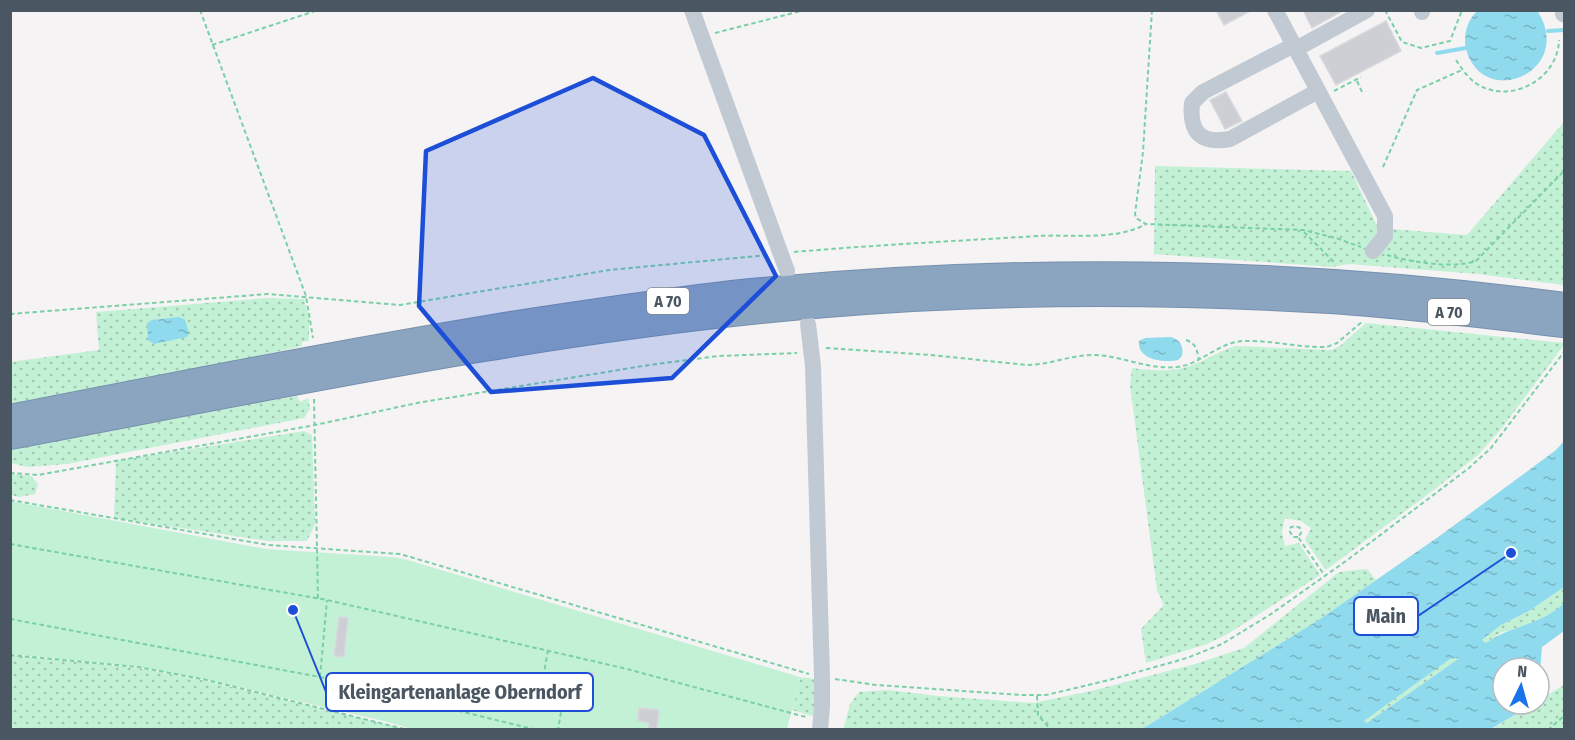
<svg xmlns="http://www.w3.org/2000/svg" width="1575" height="740" viewBox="0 0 1575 740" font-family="'Fira Sans Condensed',sans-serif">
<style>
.grass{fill:url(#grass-dots)}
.garden{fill:#c3f1d5}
.water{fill:url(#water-ripples);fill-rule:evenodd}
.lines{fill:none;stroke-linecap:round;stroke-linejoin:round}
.stream{stroke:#90daee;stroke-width:4}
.building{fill:#cdcfd5;stroke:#d7d9de;stroke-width:1.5}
.highway-casing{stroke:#7690ad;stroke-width:26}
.path{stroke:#7ad0a6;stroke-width:2;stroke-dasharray:4.5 3;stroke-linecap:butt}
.minor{stroke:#c1cad2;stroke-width:16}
.highway{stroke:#8ba5c1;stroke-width:24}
.marked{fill:#1d4ed8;fill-opacity:0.2;stroke:#1d4ed8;stroke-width:4.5;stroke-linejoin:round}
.labels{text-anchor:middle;stroke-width:4.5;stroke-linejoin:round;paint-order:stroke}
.shield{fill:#fff;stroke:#808990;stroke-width:1.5}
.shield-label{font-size:16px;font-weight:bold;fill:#4a5661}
.leader{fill:none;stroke:#1d4ed8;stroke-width:2}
.callout-dot{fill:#1d4ed8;stroke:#fff;stroke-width:2}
.callout{fill:#fff;stroke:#1d4ed8;stroke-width:2}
.callout-label{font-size:20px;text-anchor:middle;font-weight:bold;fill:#4a5661}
</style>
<defs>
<pattern id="grass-dots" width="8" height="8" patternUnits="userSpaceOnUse" patternTransform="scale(1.5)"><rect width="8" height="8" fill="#c3f1d5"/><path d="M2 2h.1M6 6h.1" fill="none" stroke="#a0c6b0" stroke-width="1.8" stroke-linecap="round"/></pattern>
<pattern id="water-ripples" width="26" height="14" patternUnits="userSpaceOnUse" patternTransform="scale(1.5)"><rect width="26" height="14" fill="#90daee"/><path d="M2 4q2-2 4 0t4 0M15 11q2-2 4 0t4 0" fill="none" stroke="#78b4c4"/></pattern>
</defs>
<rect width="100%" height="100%" fill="#f5f3f3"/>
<path class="grass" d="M 1564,122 L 1564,285 L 1478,274 L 1349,264 L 1332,267 L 1154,254 L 1155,166 L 1351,171 L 1378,228 L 1467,235 Z
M 267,298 L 304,299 L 309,317 L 309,341 L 302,342 L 302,346 L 214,366 L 11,404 L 10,362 L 99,350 L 96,312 Z
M 1366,323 L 1564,343 L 1564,345 L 1502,428 L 1478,455 L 1435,489 L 1326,570 L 1305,540 L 1311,528 L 1301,521 L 1285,518 L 1282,532 L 1285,546 L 1299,543 L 1320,575 L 1226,635 L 1207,644 L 1146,663 L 1141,629 L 1164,605 L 1157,590 L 1130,385 L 1132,368 C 1155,371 1176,373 1197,363 C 1211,358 1221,350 1236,346 L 1331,350 L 1340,346 Z
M 297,396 L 300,402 L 308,398 L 310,409 L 304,418 L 67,464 L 28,467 L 11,463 L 11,448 L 165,418 Z
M 304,431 L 312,435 L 315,524 L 307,541 L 268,541 L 114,518 L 116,461 Z
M 13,474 L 31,476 L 38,484 L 35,494 L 19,497 L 11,495 L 11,475 Z
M 1367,569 L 1376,580 L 1320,619 L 1142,729 L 843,730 L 850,704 L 859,692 L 888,690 L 939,696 L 1033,703 L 1091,691 L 1195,664 L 1244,648 L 1339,572 Z
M 1564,587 L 1564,603 L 1557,610 L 1533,624 L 1500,633 L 1485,644 L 1482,640 L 1501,625 L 1529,611 Z
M 10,655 L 138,668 L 207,681 L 405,729 L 11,729 Z
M 1456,658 L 1458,659 L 1456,662 L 1442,670 L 1366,724 L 1364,721 L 1450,659 Z
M 800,677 L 816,679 L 815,713 L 812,716 L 792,710 Z
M 1564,685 L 1564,729 L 1491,730 L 1533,704 L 1539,704 L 1539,700 Z"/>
<path class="garden" d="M 10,501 L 266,549 L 391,557 L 404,559 L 800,677 L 787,729 L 411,729 L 388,722 L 207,680 L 138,667 L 11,654 Z"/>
<path class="water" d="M 1477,11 L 1538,12 C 1575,72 1483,111 1466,49 C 1463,35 1467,21 1477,11 Z
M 179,317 L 185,320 L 189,333 L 187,337 L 154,344 L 148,340 L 147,323 L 152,320 Z
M 1171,337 C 1180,340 1184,346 1182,356 L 1178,360 C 1164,363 1137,360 1139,341 L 1145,338 Z
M 1564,441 L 1564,587 L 1529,611 L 1501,625 L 1482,640 L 1486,643 C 1511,625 1540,626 1564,603 L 1564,631 L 1542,647 L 1539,683 L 1539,668 L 1503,668 L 1503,704 L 1533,704 L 1491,729 L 1142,729 L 1320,619 L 1441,535 L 1556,450 ZM 1456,658 L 1458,659 L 1367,723 L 1364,721 L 1450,659 Z"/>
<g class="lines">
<path class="stream" d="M 1548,31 L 1564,30
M 1437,53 L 1466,48"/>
</g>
<path class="building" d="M 1216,10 L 1252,10 L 1224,25 Z
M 1303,10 L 1344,10 L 1312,28 Z
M 1386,21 L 1401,51 L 1336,85 L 1320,56 Z
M 1226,92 L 1242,121 L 1225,129 L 1210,100 Z
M 339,617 L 348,618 L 344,657 L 334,656 Z
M 586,672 L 594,673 L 590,711 L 581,710 Z
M 639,708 L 659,710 L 657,729 L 648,728 L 649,723 L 638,721 Z"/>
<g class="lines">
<defs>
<path id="highway" d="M 10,417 C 173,385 335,353 498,326 C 576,314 654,302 732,293 C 1008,265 1289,268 1564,305
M 10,437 C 281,386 551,328 826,305 C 993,291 1162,291 1330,301 C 1408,306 1486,316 1564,325"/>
</defs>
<use href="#highway" class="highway-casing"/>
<path class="path" d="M 200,10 L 306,296 L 313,338
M 1152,10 L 1143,152 L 1135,214 L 1136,218 L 1146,224 L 1303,230 L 1336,238 L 1361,247
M 1385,10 L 1402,42 L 1421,48 L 1450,41 L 1462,10
M 715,33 L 805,10
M 212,45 L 318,10
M 1456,60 C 1462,69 1468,78 1477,84 C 1511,105 1558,79 1559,40
M 1357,81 L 1362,92
M 1334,91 L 1361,77
M 1383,167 L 1417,90 L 1462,70
M 1304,232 L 1336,264
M 794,252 C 875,245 956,241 1038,236 C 1071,234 1116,241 1146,224
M 1387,255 C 1410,262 1454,269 1476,261 L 1564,171
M 10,314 L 268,294 L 400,305 L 609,270 L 768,255
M 1186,340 C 1196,343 1197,350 1199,360
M 826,348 L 931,355 L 1027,365 C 1050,365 1073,354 1095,355 C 1123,356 1148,370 1177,367 C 1202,364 1218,342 1244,341 C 1272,340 1299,348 1327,347 L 1337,343 L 1363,321
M 314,399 L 318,599
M 10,473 L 38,475 L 315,425 L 417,403 L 649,365 L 718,356 L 797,353
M 10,500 L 268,545 L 400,554 L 809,674
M 1298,537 L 1293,537 L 1289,530 L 1291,527 L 1296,526 L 1300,528 L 1301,533 L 1298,537 L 1325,576
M 10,544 L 327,600 L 623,668 L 806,717
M 10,619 L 320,677 L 537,730
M 548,650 L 541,690 L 564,694 L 558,730
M 10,655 L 138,667 L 207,680 L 408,730
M 320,677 L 327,600
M 835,679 L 876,685 L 1022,695 L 1046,695 L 1109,680 L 1187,658 L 1222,644 L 1271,614 L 1346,561 L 1469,468 L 1491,448 L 1564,352
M 1037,696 L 1038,715 L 1051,730
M 1548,730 L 1564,716"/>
<path class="minor" d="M 692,10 L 787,271
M 1275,10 L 1385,216 L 1385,236 L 1373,251
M 1422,10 L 1422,12
M 1563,14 L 1564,12
M 1294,45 L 1203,92 L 1192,103 C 1189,133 1201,144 1230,139 L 1318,91
M 1296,49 L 1367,10
M 808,324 L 813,366 L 822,677 L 822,707 L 820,730"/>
<use href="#highway" class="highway"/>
</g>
<path class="marked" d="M 593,78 L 704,135 L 776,276 L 672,378 L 491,392 L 419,306 L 426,151 Z"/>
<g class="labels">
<g class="shield">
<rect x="647" y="288" width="42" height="26" rx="4.5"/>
<rect x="1428" y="299" width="42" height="26" rx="4.5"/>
</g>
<g class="shield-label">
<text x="668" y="307">A 70</text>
<text x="1449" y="318">A 70</text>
</g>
</g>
<path class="leader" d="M1511 553L1418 616M293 610L326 692"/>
<g class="callout-dot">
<circle cx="1511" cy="553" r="6"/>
<circle cx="293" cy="610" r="6"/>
</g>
<g class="callout">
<rect x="1354" y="597" width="64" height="38" rx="6"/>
<rect x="326" y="673" width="267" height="38" rx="6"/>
</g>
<g class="callout-label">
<text x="1386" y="623">Main</text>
<text x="460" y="699">Kleingartenanlage Oberndorf</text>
</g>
<rect width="1575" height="740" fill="none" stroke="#4a5661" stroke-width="24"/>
<g transform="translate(1521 686) rotate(5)"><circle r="28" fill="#ffffff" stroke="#b7bbc0" stroke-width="1.5"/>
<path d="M0-4.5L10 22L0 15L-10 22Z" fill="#1a73e8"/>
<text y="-9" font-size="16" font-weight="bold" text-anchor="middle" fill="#4a5661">N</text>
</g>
</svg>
